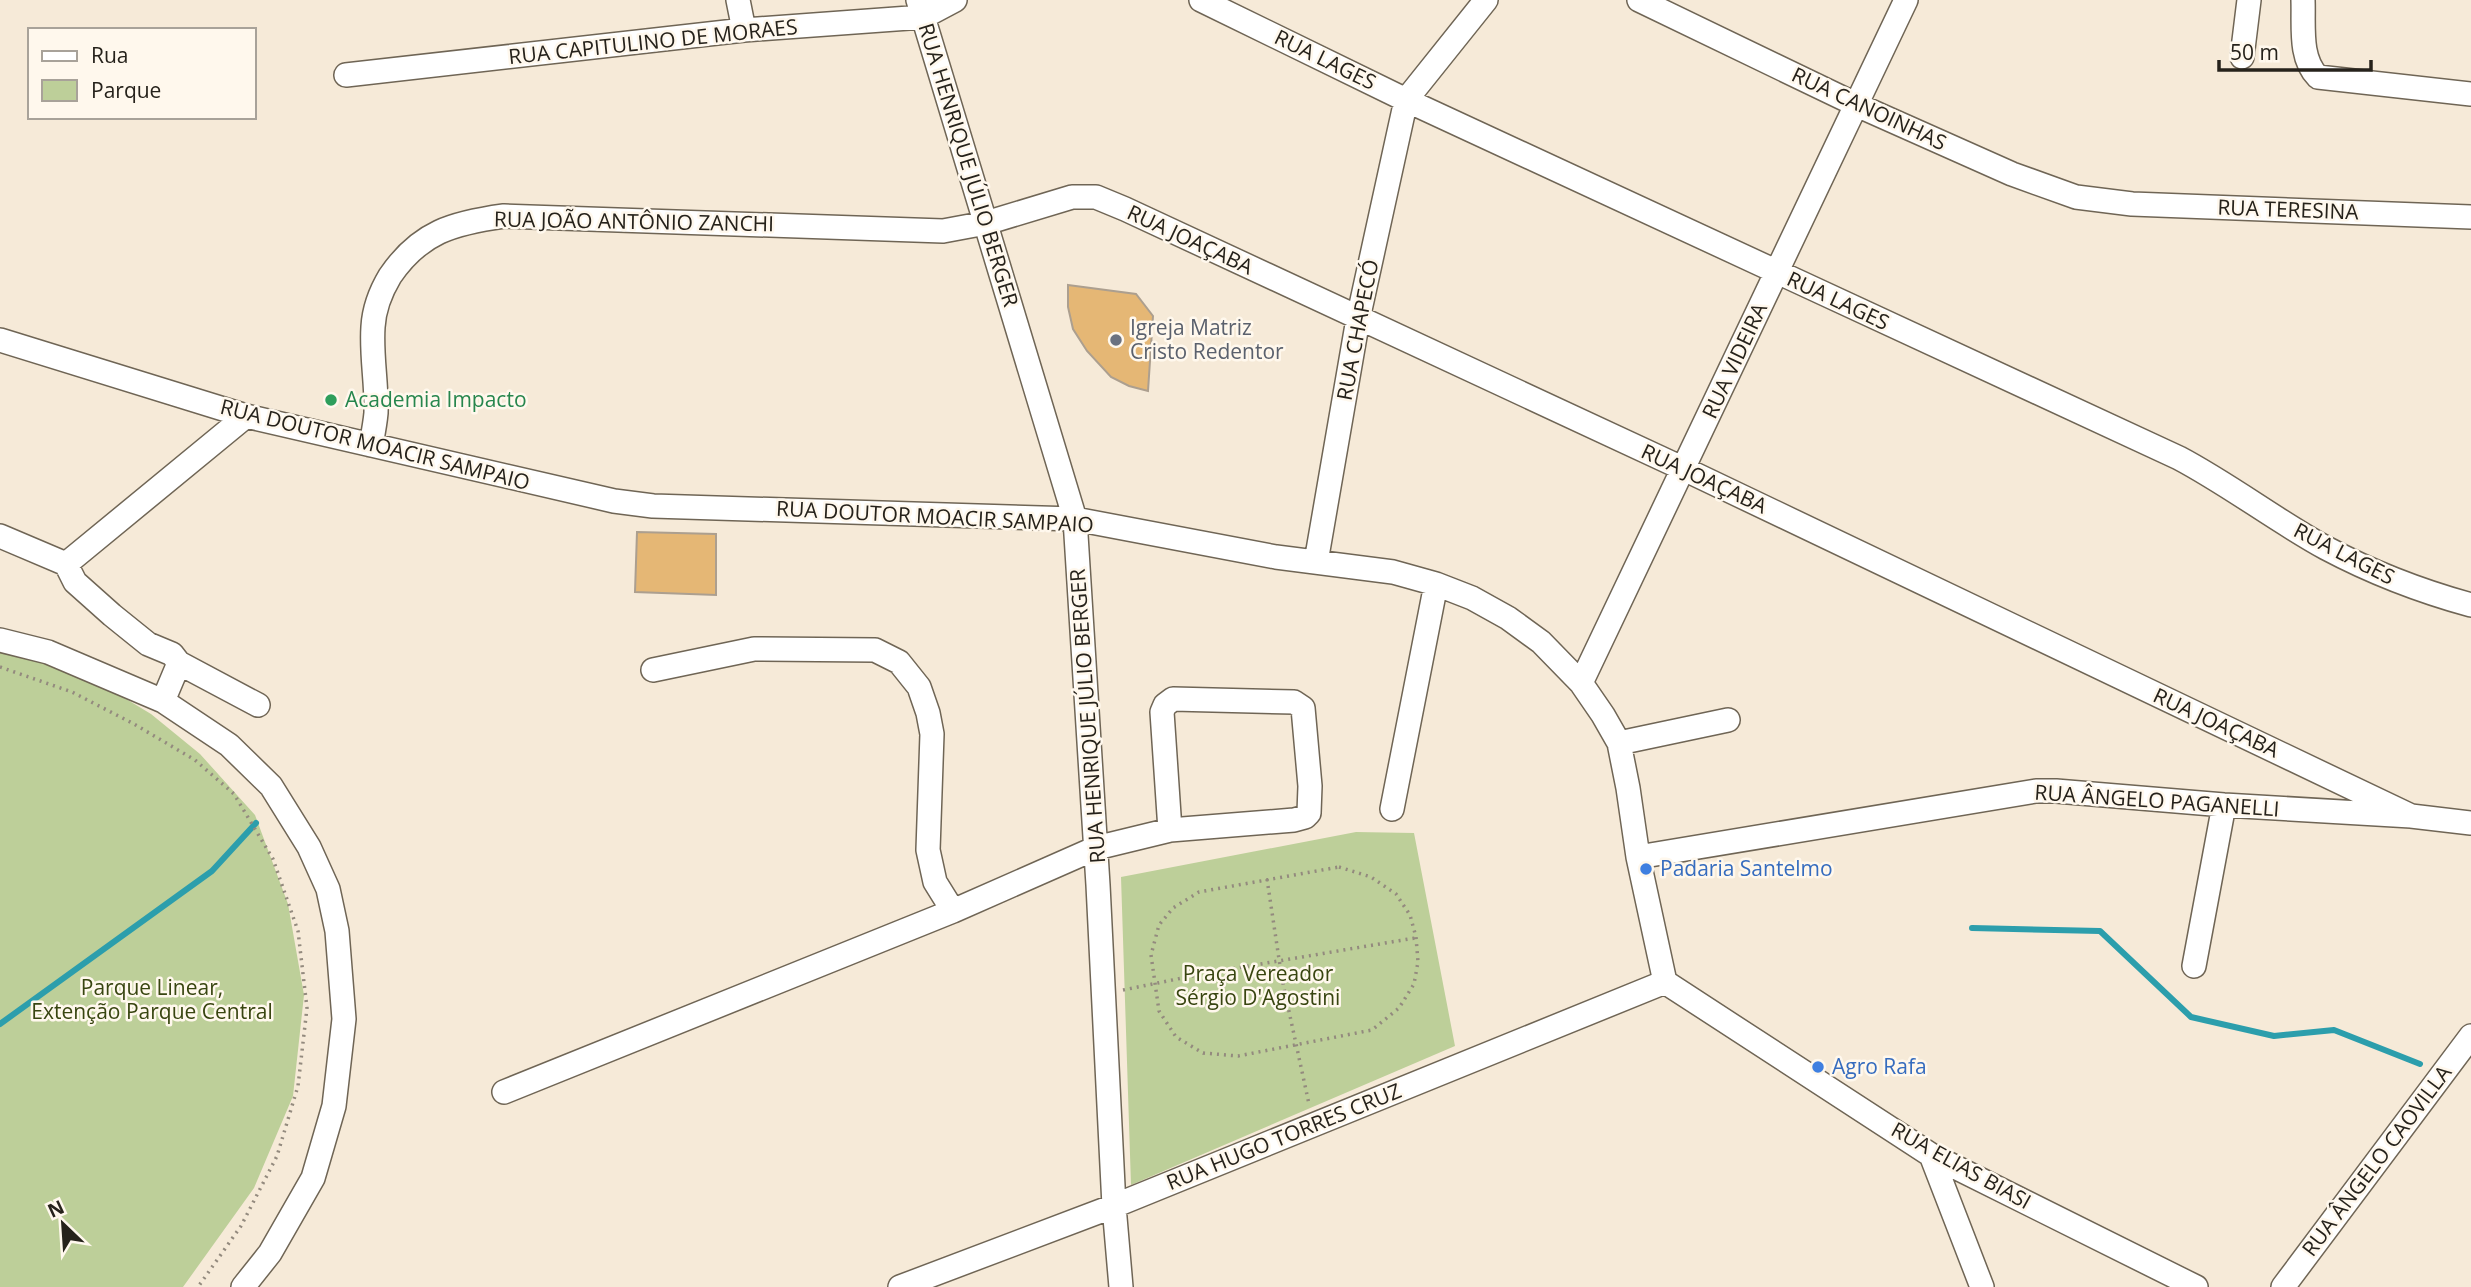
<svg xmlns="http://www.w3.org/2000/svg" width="2471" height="1287" viewBox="0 0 2471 1287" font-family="'Open Sans',sans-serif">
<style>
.green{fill:#bdcf99}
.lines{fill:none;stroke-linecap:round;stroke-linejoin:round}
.stream{stroke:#2c9eac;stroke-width:6}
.building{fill:#e5b775;stroke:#ac9f8f;stroke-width:2}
.minor-casing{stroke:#6f6555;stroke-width:26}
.path{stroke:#938a7e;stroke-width:3.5;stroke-dasharray:2 5;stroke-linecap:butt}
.minor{stroke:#fff;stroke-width:23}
.worship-dot{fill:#6b7280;stroke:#fff8ed;stroke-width:2.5}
.leisure-dot{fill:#2e9e5b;stroke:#fff8ed;stroke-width:2.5}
.shop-dot{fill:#3f7fe0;stroke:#fff8ed;stroke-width:2.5}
.labels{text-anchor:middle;stroke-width:5;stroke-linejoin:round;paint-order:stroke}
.street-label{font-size:21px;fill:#26221b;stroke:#fff8ed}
.worship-label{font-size:21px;fill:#5b616d;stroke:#fff8ed;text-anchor:start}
.leisure-label{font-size:21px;fill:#27864d;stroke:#fff8ed;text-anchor:start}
.shop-label{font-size:21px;fill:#366cbe;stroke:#fff8ed;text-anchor:start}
.park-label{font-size:21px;fill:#384510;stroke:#fff8ed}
</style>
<rect width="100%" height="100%" fill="#f6ead8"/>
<path class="green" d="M 0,645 L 78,670 L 151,714 L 200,754 L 255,815 L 288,904 L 304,995 L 293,1096 L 254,1188 L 183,1287 L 0,1287 Z
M 1356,832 L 1414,833 L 1455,1046 L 1131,1185 L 1121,877 Z"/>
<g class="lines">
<path class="stream" d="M 1972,928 L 2100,931 L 2191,1017 L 2274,1036 L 2334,1030 L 2420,1064
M 0,1024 L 212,871 L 256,823"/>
</g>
<path class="building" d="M 1068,285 L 1136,294 L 1153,316 L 1148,391 L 1129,386 L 1111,377 L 1087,351 L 1073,329 L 1068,307 Z
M 637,532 L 716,534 L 716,595 L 635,592 Z"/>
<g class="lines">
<defs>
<path id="minor" d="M 738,0 L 744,30
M 918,0 L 1075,519 L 1098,885 L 1114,1206 L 1121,1287
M 1201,0 L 1406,100 L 2179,458 C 2230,485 2275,520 2326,548 C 2373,573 2420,591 2471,605
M 1639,0 L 1857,105 L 2012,174 L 2076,197 L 2132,204 L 2471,217
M 2303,0 C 2304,26 2299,58 2318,77 L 2471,94
M 2242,57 L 2249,0
M 346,75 L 744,30 L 923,17 L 955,0
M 0,340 L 246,416 L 614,501 L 653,506 L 1075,519 L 1276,557 L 1393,572 L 1436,584 L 1472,598 L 1508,618 L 1541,642 L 1581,683 L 1603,715 L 1619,743 L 1628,788 L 1638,857 L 1665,982
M 371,445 C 373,434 375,424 376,413 C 377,384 371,356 373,327 C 374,309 381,291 390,276 C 420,232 453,223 504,216 L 943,231 L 986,223 L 1072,197 L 1096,197 L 1125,209 L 1684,469 L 2411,816
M 0,536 L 66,564 L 246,416
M 1316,562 L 1358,319 L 1406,100 L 1486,0
M 66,564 L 75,582 L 112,615 L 148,644 L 172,654 L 179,663 L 258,705
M 0,640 L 48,652 L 163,701
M 179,663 L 163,701 L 229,745 L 271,786 L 309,847 L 328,889 L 337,931 L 344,1019 L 334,1106 L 313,1178 L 270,1253 L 243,1287
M 653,670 L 754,649 L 875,650 L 899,662 L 919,687 L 928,713 L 932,734 L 928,850 L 935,882 L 953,911 L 1096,848 L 1170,830 L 1294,820 L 1305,817 L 1309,813 L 1310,786 L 1303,708 L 1294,702 L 1173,699 L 1165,705 L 1162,712 L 1170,830
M 1581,683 L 1906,0
M 1619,743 L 1728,720
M 1392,809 L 1436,584
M 1638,857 L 2036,791 L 2056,791 L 2224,805 L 2411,816 L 2471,823
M 2194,966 L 2224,805
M 1665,982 L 1931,1155 L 2196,1287
M 504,1092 L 953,911
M 1931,1155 L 1982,1287
M 900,1287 L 1114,1206 L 1665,982
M 2283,1287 L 2471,1036"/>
</defs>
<use href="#minor" class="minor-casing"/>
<path class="path" d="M 0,667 L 72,692 L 134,724 L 195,760 L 234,794 L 273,859 L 298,931 L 307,1008 L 298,1086 L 277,1156 L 241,1226 L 198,1287
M 1339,867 L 1371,877 L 1396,894 L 1410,915 L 1416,937 L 1418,962 L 1414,984 L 1399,1008 L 1372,1030 L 1238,1056 L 1203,1053 L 1176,1037 L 1159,1011 L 1151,955 L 1159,925 L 1173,908 L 1199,892 Z
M 1267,879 L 1282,979 L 1309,1104
M 1123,990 L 1207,973 L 1415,938"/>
<use href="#minor" class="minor"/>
</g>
<circle class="worship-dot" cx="1116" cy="340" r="7"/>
<circle class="leisure-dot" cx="331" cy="400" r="7"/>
<g class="shop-dot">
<circle cx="1646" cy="869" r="7"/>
<circle cx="1818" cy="1067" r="7"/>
</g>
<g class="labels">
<g class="street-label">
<text transform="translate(653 42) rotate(-6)" y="7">RUA CAPITULINO DE MORAES</text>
<text transform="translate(1325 60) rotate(26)" y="7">RUA LAGES</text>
<text transform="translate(1869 109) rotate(25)" y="7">RUA CANOINHAS</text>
<text transform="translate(968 165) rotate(73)" y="7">RUA HENRIQUE JÚLIO BERGER</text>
<text transform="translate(2288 210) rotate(2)" y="7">RUA TERESINA</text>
<text transform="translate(634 222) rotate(1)" y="7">RUA JOÃO ANTÔNIO ZANCHI</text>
<text transform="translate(1190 240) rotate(25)" y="7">RUA JOAÇABA</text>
<text transform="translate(1838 301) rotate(25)" y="7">RUA LAGES</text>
<text transform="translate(1358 330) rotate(-79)" y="7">RUA CHAPECÓ</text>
<text transform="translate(1735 361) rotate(-65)" y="7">RUA VIDEIRA</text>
<text transform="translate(375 445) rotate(14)" y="7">RUA DOUTOR MOACIR SAMPAIO</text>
<text transform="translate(1704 479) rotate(25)" y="7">RUA JOAÇABA</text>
<text transform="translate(935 517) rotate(3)" y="7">RUA DOUTOR MOACIR SAMPAIO</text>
<text transform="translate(2344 554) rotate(27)" y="7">RUA LAGES</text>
<text transform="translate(1088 716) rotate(-94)" y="7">RUA HENRIQUE JÚLIO BERGER</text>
<text transform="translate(2216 723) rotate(25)" y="7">RUA JOAÇABA</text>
<text transform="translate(2157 801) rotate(4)" y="7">RUA ÂNGELO PAGANELLI</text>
<text transform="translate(1284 1137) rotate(-22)" y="7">RUA HUGO TORRES CRUZ</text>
<text transform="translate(2377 1161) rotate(-53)" y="7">RUA ÂNGELO CAOVILLA</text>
<text transform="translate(1961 1166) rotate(29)" y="7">RUA ELIAS BIASI</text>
</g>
<g class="worship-label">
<text x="1130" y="335">Igreja Matriz<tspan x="1130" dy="24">Cristo Redentor</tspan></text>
</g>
<g class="leisure-label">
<text x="345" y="407">Academia Impacto</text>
</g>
<g class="shop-label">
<text x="1660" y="876">Padaria Santelmo</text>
<text x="1832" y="1074">Agro Rafa</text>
</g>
<g class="park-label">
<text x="1258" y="981">Praça Vereador<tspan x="1258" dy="24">Sérgio D'Agostini</tspan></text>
<text x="152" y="995">Parque Linear,<tspan x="152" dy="24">Extenção Parque Central</tspan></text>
</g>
</g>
<rect x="28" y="28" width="228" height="91" fill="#fff8ed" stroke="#a8a299" stroke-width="2"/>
<rect x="42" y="51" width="35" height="10" fill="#ffffff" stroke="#a8a299" stroke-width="2"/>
<text x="91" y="63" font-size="21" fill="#26221b">Rua</text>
<rect x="42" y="80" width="35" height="21" fill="#bdcf99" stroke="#a8a299" stroke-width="2"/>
<text x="91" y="98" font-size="21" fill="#26221b">Parque</text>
<g transform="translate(63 1224) rotate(335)" stroke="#fff8ed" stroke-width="5" paint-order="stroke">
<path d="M0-5L12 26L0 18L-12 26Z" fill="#26221b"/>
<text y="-10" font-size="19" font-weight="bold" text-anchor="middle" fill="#26221b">N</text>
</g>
<path d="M2219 60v10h152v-10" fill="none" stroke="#26221b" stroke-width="3.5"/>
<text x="2230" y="60" font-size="21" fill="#26221b" stroke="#fff8ed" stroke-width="5" paint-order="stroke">50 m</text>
</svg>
